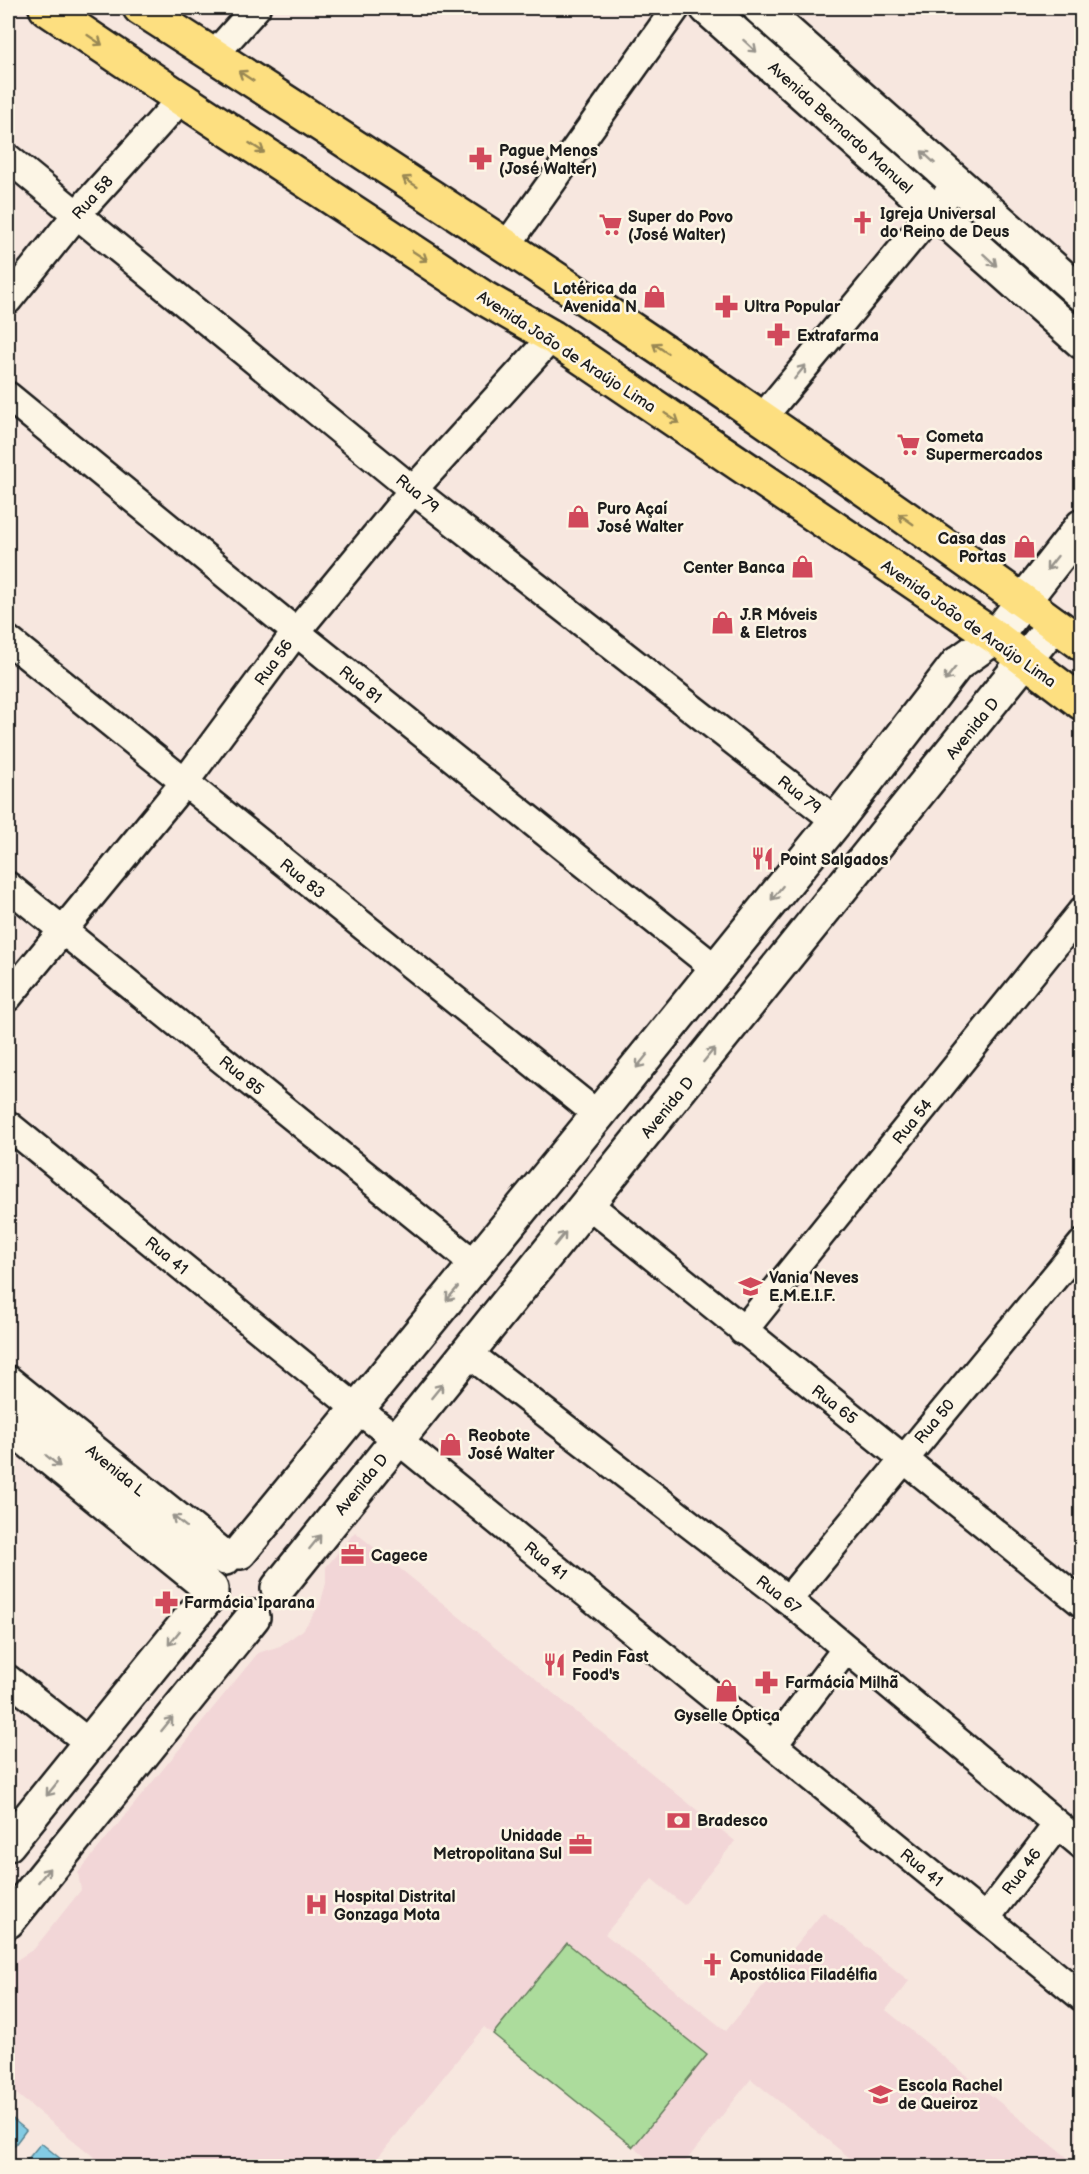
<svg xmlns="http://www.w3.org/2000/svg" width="1089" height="2174" viewBox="0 0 1089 2174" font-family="'Balsamiq Sans',sans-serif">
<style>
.built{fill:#f2d6d7}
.green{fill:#acdc9c;stroke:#647c5c;stroke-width:1.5}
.water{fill:#83cbe3;stroke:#5a8593;stroke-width:1.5}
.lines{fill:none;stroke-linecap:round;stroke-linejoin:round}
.street-casing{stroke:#1c1c1c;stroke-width:32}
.secondary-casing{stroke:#1c1c1c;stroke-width:38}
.primary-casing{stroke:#1c1c1c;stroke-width:38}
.street{stroke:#fcf5e5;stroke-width:27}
.secondary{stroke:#fcf5e5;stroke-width:33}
.primary{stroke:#fddf80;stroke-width:33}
.oneway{stroke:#988753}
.oneway2{stroke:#97938b}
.labels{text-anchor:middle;stroke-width:5;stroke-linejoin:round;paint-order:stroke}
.street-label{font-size:16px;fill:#1c1c1c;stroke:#fcf5e5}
.poi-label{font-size:16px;font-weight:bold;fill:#1c1c1c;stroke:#fcf5e5;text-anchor:start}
</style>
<rect width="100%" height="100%" fill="#f7e7df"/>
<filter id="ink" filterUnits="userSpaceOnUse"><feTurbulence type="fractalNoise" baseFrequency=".0167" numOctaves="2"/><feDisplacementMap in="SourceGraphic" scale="12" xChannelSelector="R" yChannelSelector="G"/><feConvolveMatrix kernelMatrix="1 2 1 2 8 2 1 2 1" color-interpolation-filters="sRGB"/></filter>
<g filter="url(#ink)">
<path class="built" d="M 355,1532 L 735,1841 L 684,1905 L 652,1879 L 605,1934 L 726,2031 L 823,1912 L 909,1981 L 886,2010 L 1078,2166 L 860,2166 L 751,2079 L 682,2166 L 657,2166 L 484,2027 L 371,2166 L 105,2166 L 8,2087 L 8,1969 L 15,1961 L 34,1949 L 81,1890 L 78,1873 L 258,1653 L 280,1646 L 303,1630 L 320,1605 L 326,1583 L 326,1567 Z"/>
<path class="green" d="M 567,1943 L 707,2055 L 633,2147 L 493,2034 Z"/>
<path class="water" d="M 8,2115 L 26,2130 L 8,2154 Z
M 41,2143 L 67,2164 L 65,2166 L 22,2166 Z"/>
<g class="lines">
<defs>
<path id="street" d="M 214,55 L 256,8
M 8,158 L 413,490 L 836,821
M 507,245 L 676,8
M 8,300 L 77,214 L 181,99
M 8,396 L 296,632 L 716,969
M 763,417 L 957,183
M 8,640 L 598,1115
M 8,886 L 476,1265
M 8,997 L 184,783 L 296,632 L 413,490 L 552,337
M 8,1125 L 357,1409 L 397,1439 L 1082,1997
M 588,1204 L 1082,1603
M 743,1331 L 1082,911
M 468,1353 L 788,1600 L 1082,1845
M 788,1600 L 1082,1244
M 8,1679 L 89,1743
M 773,1745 L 846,1649
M 986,1918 L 1057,1825"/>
<path id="secondary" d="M 707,8 L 1082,342
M 760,8 L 1082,294
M 8,1383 L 225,1558
M 8,1424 L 211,1589
M 240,1552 L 598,1115 L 836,821 L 957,664 L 995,637 L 1082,526
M 278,1588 L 1054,624
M 8,1844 L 211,1593
M 8,1921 L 253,1617"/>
<path id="primary" d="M 46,8 L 174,94 L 484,298 L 552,337 L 995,637 L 1082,703
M 140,8 C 460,213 775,420 1082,644"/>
</defs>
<use href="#street" class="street-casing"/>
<use href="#secondary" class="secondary-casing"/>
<use href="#primary" class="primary-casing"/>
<use href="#street" class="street"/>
<use href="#secondary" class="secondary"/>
<use href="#primary" class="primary"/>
</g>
<defs><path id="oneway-shaft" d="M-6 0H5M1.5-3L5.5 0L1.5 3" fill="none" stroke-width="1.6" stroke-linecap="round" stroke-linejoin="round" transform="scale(1.5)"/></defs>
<g class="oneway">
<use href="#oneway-shaft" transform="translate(95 40) rotate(34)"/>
<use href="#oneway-shaft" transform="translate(246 76) rotate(-147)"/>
<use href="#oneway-shaft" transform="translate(257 148) rotate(33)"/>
<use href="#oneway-shaft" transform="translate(410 182) rotate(-147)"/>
<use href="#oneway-shaft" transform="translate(420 256) rotate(33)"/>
<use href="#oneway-shaft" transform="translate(660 348) rotate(-146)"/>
<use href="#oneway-shaft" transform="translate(672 418) rotate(34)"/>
<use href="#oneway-shaft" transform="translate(906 519) rotate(-145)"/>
</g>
<g class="oneway2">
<use href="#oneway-shaft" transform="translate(750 46) rotate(42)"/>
<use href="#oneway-shaft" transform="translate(928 157) rotate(-138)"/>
<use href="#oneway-shaft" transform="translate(990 260) rotate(42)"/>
<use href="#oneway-shaft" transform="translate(800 372) rotate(-51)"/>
<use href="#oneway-shaft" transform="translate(1052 563) rotate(128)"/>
<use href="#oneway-shaft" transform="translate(950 674) rotate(128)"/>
<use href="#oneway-shaft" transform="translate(777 893) rotate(129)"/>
<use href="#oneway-shaft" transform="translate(709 1055) rotate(-51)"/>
<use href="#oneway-shaft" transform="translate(642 1061) rotate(129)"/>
<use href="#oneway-shaft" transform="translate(560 1239) rotate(-51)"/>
<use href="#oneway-shaft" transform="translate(452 1294) rotate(130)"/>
<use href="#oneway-shaft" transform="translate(437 1391) rotate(-51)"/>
<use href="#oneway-shaft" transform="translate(53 1461) rotate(39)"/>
<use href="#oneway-shaft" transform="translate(179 1521) rotate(-141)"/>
<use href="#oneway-shaft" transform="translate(315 1542) rotate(-51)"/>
<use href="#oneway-shaft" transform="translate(174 1638) rotate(129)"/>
<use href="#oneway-shaft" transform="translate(167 1724) rotate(-51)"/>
<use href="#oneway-shaft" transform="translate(52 1789) rotate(129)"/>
<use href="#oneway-shaft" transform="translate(44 1875) rotate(-51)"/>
</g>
</g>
<defs>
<symbol id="pharmacy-bare" viewBox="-9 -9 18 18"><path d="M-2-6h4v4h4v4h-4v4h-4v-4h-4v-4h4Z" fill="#d1495b" stroke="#fcf5e5" stroke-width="2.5" paint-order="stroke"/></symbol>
<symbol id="church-bare" viewBox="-9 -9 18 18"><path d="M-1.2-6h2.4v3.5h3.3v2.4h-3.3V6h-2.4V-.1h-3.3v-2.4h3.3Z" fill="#d1495b" stroke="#fcf5e5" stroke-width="2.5" paint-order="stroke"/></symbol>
<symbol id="supermarket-bare" viewBox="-9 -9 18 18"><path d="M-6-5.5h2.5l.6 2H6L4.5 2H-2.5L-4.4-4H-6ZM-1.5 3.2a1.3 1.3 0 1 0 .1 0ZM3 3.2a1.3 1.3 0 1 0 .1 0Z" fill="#d1495b" stroke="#fcf5e5" stroke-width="2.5" paint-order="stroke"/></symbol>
<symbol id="shop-bare" viewBox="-9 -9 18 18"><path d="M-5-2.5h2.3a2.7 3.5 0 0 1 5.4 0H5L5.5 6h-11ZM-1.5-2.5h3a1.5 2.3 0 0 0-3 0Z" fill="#d1495b" stroke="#fcf5e5" stroke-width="2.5" paint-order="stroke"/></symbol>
<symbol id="restaurant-bare" viewBox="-9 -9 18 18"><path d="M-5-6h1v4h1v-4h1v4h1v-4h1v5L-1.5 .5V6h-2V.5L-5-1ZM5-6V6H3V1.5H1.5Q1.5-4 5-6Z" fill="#d1495b" stroke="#fcf5e5" stroke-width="2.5" paint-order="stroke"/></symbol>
<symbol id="school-bare" viewBox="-9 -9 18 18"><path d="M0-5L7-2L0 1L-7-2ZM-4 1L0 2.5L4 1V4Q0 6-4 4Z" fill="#d1495b" stroke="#fcf5e5" stroke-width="2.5" paint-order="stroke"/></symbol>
<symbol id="office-bare" viewBox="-9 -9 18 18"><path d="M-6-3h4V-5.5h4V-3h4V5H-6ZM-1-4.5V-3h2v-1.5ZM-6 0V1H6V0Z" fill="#d1495b" stroke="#fcf5e5" stroke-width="2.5" paint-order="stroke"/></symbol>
<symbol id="bank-bare" viewBox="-9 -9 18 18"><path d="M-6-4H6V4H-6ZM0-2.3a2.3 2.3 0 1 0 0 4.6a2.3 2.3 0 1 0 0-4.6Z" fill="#d1495b" stroke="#fcf5e5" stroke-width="2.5" paint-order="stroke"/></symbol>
<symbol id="hospital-bare" viewBox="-9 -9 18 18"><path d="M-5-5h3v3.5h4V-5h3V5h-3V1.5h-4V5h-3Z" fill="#d1495b" stroke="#fcf5e5" stroke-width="2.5" paint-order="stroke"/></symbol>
</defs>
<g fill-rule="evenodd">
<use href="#pharmacy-bare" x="464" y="142" width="33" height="33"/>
<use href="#church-bare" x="846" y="206" width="33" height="33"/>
<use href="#supermarket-bare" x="594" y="208" width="33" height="33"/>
<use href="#shop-bare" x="638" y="280" width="33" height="33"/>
<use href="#pharmacy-bare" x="710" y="290" width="33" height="33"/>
<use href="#pharmacy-bare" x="762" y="318" width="33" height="33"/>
<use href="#supermarket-bare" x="892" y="428" width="33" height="33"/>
<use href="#shop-bare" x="562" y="500" width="33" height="33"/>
<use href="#shop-bare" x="1008" y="530" width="33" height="33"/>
<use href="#shop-bare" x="786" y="550" width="33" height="33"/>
<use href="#shop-bare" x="706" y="606" width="33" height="33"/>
<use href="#restaurant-bare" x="746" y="842" width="33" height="33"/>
<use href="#school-bare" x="734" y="1270" width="33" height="33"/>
<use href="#shop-bare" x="434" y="1428" width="33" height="33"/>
<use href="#office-bare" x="336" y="1538" width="33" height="33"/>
<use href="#pharmacy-bare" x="150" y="1586" width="33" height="33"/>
<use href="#restaurant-bare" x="538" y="1648" width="33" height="33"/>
<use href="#pharmacy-bare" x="750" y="1666" width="33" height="33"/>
<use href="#shop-bare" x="710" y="1674" width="33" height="33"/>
<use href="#bank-bare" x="662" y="1804" width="33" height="33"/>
<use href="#office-bare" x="564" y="1828" width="33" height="33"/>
<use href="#hospital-bare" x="300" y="1888" width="33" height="33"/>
<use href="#church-bare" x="696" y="1948" width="33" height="33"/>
<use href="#school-bare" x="864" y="2078" width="33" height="33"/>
</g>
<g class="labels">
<g class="street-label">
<text transform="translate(841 127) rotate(42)" y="6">Avenida Bernardo Manuel</text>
<text transform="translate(92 197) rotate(-48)" y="6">Rua 58</text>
<text transform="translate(567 351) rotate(33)" y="6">Avenida João de Araújo Lima</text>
<text transform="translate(418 493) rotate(39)" y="6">Rua 79</text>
<text transform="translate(969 623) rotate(35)" y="6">Avenida João de Araújo Lima</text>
<text transform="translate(273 662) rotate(-54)" y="6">Rua 56</text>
<text transform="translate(361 684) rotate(39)" y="6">Rua 81</text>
<text transform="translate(972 728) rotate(-51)" y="6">Avenida D</text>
<text transform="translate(800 794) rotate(38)" y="6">Rua 79</text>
<text transform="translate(303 878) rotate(39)" y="6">Rua 83</text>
<text transform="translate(242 1075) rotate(39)" y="6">Rua 85</text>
<text transform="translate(667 1107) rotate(-51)" y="6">Avenida D</text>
<text transform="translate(912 1121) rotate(-51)" y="6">Rua 54</text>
<text transform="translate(167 1255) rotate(39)" y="6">Rua 41</text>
<text transform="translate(835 1404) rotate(38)" y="6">Rua 65</text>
<text transform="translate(934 1421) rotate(-50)" y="6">Rua 50</text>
<text transform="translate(116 1470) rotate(39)" y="6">Avenida L</text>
<text transform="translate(361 1484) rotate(-51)" y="6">Avenida D</text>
<text transform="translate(546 1560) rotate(39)" y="6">Rua 41</text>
<text transform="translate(779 1594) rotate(38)" y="6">Rua 67</text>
<text transform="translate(922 1867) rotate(39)" y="6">Rua 41</text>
<text transform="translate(1021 1871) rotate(-53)" y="6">Rua 46</text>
</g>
<g class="poi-label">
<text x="499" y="156">Pague Menos<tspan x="499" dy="18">(José Walter)</tspan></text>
<text x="880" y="219">Igreja Universal<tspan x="880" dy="18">do Reino de Deus</tspan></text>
<text x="628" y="222">Super do Povo<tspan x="628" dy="18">(José Walter)</tspan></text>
<text x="637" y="294" text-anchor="end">Lotérica da<tspan x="637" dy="18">Avenida N</tspan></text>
<text x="744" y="312">Ultra Popular</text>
<text x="797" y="341">Extrafarma</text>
<text x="926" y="442">Cometa<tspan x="926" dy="18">Supermercados</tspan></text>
<text x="597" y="514">Puro Açaí<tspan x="597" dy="18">José Walter</tspan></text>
<text x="1006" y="544" text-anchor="end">Casa das<tspan x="1006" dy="18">Portas</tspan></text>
<text x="785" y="573" text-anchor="end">Center Banca</text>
<text x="740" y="620">J.R Móveis<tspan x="740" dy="18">&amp; Eletros</tspan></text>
<text x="780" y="865">Point Salgados</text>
<text x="769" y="1283">Vania Neves<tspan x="769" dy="18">E.M.E.I.F.</tspan></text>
<text x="468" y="1441">Reobote<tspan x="468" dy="18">José Walter</tspan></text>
<text x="371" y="1561">Cagece</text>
<text x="184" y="1608">Farmácia Iparana</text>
<text x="572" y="1662">Pedin Fast<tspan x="572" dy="18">Food's</tspan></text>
<text x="785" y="1688">Farmácia Milhã</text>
<text x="727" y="1721" text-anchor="middle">Gyselle Óptica</text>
<text x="697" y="1826">Bradesco</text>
<text x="562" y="1841" text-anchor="end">Unidade<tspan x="562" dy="18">Metropolitana Sul</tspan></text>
<text x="334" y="1902">Hospital Distrital<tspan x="334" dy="18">Gonzaga Mota</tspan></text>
<text x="730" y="1962">Comunidade<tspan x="730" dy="18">Apostólica Filadélfia</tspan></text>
<text x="898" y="2091">Escola Rachel<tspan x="898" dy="18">de Queiroz</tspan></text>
</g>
</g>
<rect width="1089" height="2174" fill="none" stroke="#fcf5e5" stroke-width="30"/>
<rect x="15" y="15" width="1059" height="2144" fill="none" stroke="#1c1c1c" stroke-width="2" filter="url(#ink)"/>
</svg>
